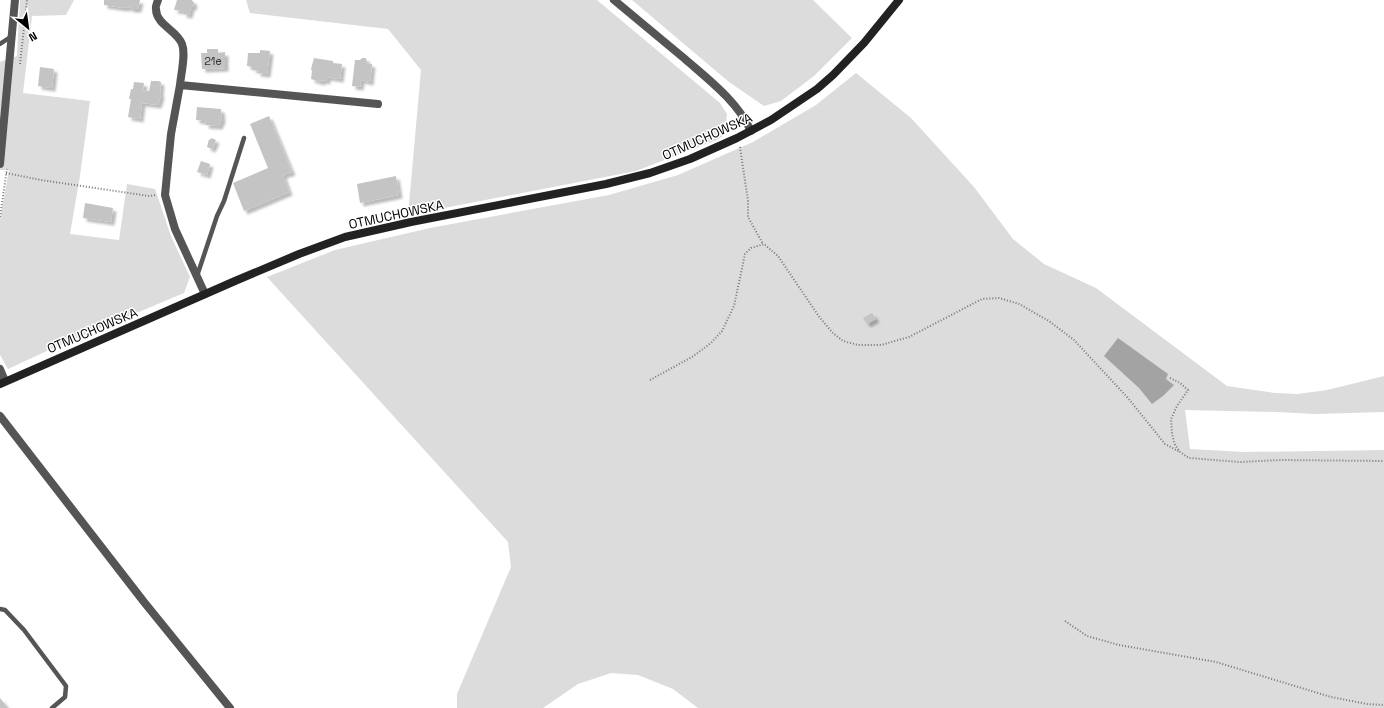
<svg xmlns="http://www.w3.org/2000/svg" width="1384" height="708" viewBox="0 0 1384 708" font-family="'Space Grotesk',sans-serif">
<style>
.green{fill:#dcdcdc}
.water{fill:#a3a3a3}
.building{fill:#c4c4c4;filter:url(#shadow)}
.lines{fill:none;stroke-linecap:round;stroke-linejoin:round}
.path{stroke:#777;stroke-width:2;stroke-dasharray:1 2;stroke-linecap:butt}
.lane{stroke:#555;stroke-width:4.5}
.street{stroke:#555;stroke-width:8}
.secondary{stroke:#222;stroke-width:8}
.labels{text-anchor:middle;stroke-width:3;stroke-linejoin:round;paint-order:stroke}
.number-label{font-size:11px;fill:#313131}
.street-label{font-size:13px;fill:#000;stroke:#fff}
</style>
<defs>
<filter id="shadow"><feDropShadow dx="3.5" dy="3.5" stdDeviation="1" flood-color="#0004"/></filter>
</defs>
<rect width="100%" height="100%" fill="#fff"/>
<path class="green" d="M 20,0 L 74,0 L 66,15 L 32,16 L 23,93 L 90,101 L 80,176 L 70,234 L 119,240 L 127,184 L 155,189 L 171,236 L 190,277 L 184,293 L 51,349 L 8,369 L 0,355 L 0,220 L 9,170 L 0,170 L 0,62 L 17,56 Z
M 246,0 L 597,0 L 720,103 L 727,114 L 725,134 L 719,139 L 636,171 L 408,215 L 421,70 L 388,29 L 250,13 Z
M 632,0 L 813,0 L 852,38 L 814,76 L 781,101 L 764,106 L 729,82 Z
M 856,73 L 911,118 L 974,187 L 1013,239 L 1044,264 L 1096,288 L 1227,386 L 1275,393 L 1298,394 L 1327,390 L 1384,376 L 1384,412 L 1316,414 L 1276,412 L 1185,410 L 1190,449 L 1244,452 L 1384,450 L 1384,708 L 698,708 L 673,689 L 638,675 L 611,673 L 578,684 L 543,708 L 457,708 L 457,694 L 511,567 L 508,542 L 267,277 L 335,250 L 430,228 L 609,195 L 678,175 L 753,142 L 816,105 Z"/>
<path class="water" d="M 1118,338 L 1168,374 L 1166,379 L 1174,385 L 1163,396 L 1152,404 L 1139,388 L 1104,356 Z"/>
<path class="building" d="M 104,0 L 140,0 L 138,9 L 130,9 L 130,7 L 125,8 L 124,6 L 124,8 L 104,5 Z
M 177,0 L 192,0 L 194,3 L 193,7 L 191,7 L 189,15 L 183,14 L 184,11 L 174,10 Z
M 207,49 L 218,49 L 218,53 L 225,52 L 225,68 L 202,69 L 201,53 L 207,53 Z
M 260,50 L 270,51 L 267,74 L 257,73 L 258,70 L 253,70 L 253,67 L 247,66 L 248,53 L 260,53 Z
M 314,58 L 333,61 L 333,63 L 342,64 L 340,79 L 327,77 L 327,81 L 323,80 L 321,82 L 311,79 L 312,71 L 311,69 Z
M 362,58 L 366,58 L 367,63 L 372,64 L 370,82 L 361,80 L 360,87 L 352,86 L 355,60 L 360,60 Z
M 40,67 L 54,69 L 52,88 L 38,86 Z
M 151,81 L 158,81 L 161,82 L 160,93 L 161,95 L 158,105 L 142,103 L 140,119 L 128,117 L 131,99 L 129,99 L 131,89 L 133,89 L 134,82 L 144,83 L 143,90 L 149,91 Z
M 197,107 L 221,109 L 222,119 L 219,126 L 205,125 L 206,121 L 196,120 Z
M 269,116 L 292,172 L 283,175 L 289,192 L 244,211 L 233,183 L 268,168 L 250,124 Z
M 211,138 L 216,140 L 212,149 L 207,147 L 209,139 L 210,140 Z
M 201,161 L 210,164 L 207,175 L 197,172 Z
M 396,176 L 399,195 L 360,203 L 357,184 Z
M 85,203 L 113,208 L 111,222 L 83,218 Z
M 872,313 L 876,319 L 867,324 L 863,318 Z
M 0,698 L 8,708 L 0,708 Z"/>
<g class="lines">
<path class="path" d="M 20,64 L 27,0
M 740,147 L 748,201 L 748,217 L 763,244
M 6,173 L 41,180 L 149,196 L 157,195
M 0,217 L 7,169
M 1170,378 L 1180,383 L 1188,390 L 1177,406 L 1171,419 L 1172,434 L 1175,445 L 1180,452 L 1189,458 L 1240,462 L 1281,460 L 1384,461
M 650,380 L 692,357 L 711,343 L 722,331 L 734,306 L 745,254 L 751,248 L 764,244 L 778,256 L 820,318 L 833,333 L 843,341 L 858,345 L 881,345 L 909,337 L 982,299 L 999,298 L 1019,304 L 1049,321 L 1074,340 L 1128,398 L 1165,444 L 1180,452
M 1065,621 L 1087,636 L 1119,645 L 1216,662 L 1331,697 L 1367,704 L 1384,705"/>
<path class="lane" d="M 0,44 L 12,36
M 197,276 L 217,216 L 224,201 L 244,138
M 0,609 L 5,610 L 24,630 L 66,686 L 65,697 L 52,708"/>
<path class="street" d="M 158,0 C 157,3 155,7 156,9 C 156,25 177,30 182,44 C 186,54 181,74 180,85 L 378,104
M 614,0 C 638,20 661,39 685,59 C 709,80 737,101 751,131
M 180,85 L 171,134 L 165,195 L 175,229 L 205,294
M 0,164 L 15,0
M 0,369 L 5,381
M 0,416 L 144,602 L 230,708"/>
<path class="secondary" d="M 0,384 L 235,281 L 299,254 L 345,237 L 411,222 L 606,184 L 650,173 L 690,159 L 737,138 L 771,120 L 817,89 L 833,75 L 864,43 L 899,0"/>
</g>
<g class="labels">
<g class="number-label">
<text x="213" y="65">21e</text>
</g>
<g class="street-label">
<text transform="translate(707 136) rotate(-24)" y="5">OTMUCHOWSKA</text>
<text transform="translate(396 214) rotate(-12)" y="5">OTMUCHOWSKA</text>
<text transform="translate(92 330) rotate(-23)" y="5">OTMUCHOWSKA</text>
</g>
</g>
<g transform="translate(28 28) rotate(151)" stroke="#ffffff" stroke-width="3" paint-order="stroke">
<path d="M0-3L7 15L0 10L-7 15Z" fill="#000000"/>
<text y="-6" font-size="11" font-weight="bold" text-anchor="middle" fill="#000000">N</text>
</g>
</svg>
